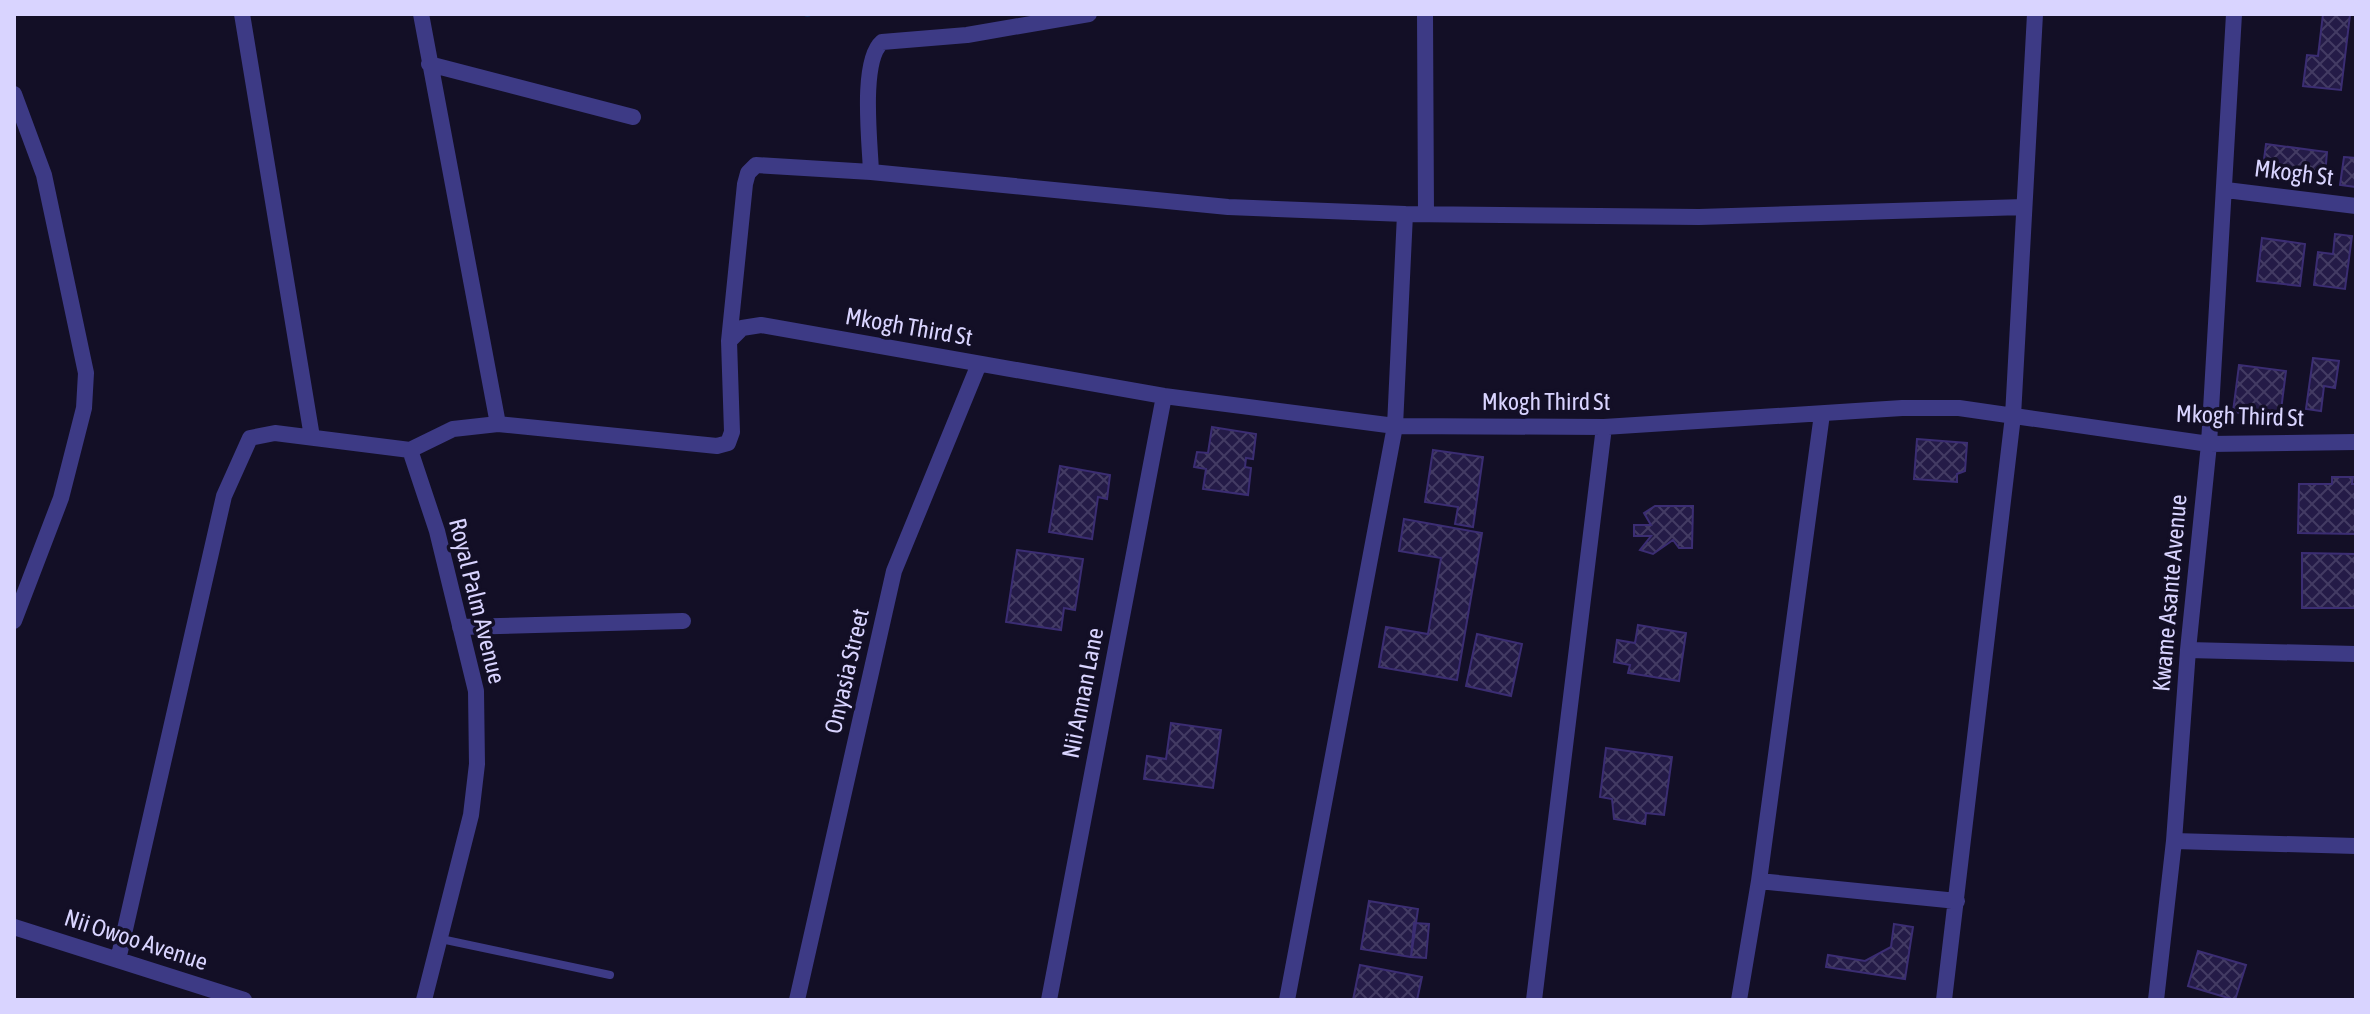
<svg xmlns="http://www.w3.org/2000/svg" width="2370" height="1014" viewBox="0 0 2370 1014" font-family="'Asap Condensed',sans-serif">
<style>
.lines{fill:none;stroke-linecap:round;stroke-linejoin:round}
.stream{stroke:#0c2248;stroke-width:6}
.building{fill:url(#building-cross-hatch);stroke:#3b2d73;stroke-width:2}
.lane{stroke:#3d3a85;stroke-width:8}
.street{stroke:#3d3a85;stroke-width:16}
.labels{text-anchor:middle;stroke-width:7;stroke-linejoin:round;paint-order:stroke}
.street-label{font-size:24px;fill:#d9d4ff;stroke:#130f26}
</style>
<defs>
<pattern id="building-cross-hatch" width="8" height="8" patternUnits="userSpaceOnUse" patternTransform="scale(2)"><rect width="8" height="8" fill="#241b47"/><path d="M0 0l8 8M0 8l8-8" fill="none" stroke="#433b63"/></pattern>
</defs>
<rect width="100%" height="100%" fill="#130f26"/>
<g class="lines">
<path class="stream" d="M 807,14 L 808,14"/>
</g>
<path class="building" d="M 2323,14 L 2350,15 L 2341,90 L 2303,86 L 2307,55 L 2318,56 Z
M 2266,144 L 2327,152 L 2325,175 L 2263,167 Z
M 2344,157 L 2356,158 L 2356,187 L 2340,185 Z
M 2335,234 L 2352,236 L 2345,289 L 2314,285 L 2318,252 L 2333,254 Z
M 2262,238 L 2305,244 L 2300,286 L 2257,281 Z
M 2313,358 L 2339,361 L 2335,388 L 2324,386 L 2321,411 L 2306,409 Z
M 2239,365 L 2286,371 L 2280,418 L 2233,412 Z
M 1212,427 L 1256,434 L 1253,459 L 1246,458 L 1245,467 L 1251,468 L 1248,495 L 1203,489 L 1206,469 L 1194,467 L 1197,452 L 1208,453 Z
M 1917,439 L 1967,443 L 1965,471 L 1957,474 L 1957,482 L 1914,479 Z
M 1433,450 L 1483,457 L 1473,527 L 1455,524 L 1458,507 L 1425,502 Z
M 1060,466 L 1110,475 L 1107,499 L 1098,497 L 1092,539 L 1049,532 Z
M 2332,477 L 2353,477 L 2352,484 L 2356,484 L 2356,534 L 2298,533 L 2299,484 L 2332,484 Z
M 1655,506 L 1693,506 L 1692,548 L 1679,548 L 1673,540 L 1653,554 L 1640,550 L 1651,536 L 1634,536 L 1634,525 L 1651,525 L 1644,513 Z
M 1404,519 L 1482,533 L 1457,680 L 1379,667 L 1386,627 L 1428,634 L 1441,558 L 1399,551 Z
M 1017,550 L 1083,559 L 1075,610 L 1064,608 L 1061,630 L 1006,622 Z
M 2302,553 L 2356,554 L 2355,608 L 2302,608 Z
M 1638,625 L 1686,633 L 1679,681 L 1628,673 L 1630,665 L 1614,662 L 1617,640 L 1635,643 Z
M 1477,634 L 1522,644 L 1511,696 L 1466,686 Z
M 1171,723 L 1221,730 L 1213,788 L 1144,779 L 1147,756 L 1166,759 Z
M 1606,748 L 1672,757 L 1664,815 L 1646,813 L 1645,824 L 1614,819 L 1612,799 L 1600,797 Z
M 1369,901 L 1418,909 L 1411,957 L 1361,949 Z
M 1414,923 L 1429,924 L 1426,958 L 1411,957 Z
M 1894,924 L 1913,927 L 1905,979 L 1826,967 L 1828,955 L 1865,961 L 1891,947 Z
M 2198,951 L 2246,965 L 2235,1000 L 2188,986 Z
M 1360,965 L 1422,977 L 1417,1000 L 1353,1000 Z"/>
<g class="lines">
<path class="lane" d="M 441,939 L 610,975"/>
<path class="street" d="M 242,14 L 312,437
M 421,14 L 498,424
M 1425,14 L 1426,214
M 429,64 L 633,117
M 14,94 L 44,175 L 86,373 L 84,408 L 61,498 L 14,621
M 871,172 C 870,143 860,61 882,42 L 967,35 L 1089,14
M 2226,190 L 2356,206
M 729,341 L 745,184 L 748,173 L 756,165 L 871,172 L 1228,207 L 1405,214 L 1699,217 L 2024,207
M 410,450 L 437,531 L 476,691 L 477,764 L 471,815 L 424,1000
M 460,627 L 683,621
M 2188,650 L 2356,654
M 2174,841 L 2356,846
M 1759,881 L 1957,901
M 14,927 L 244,1000
M 118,960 L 224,496 L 250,438 L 275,433 L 410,450 L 453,429 L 498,424 L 717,446 L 728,443 L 732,432 L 729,341 L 742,328 L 761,325 L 1164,396 L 1395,426 L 1604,427 L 1902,408 L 1959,408 L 2209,444 L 2356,442
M 797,1000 L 894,571 L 979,364
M 1049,1000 L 1164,396
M 1287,1000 L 1395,426 L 1405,214
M 1534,1000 L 1604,427
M 1739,1000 L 1759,881 L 1822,414
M 1944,1000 L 2013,416 L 2035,14
M 2156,1000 L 2174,841 L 2188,650 L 2209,444 L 2234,14"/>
</g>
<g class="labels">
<g class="street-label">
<text transform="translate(2294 173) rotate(7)" y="8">Mkogh St</text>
<text transform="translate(909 327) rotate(10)" y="8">Mkogh Third St</text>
<text x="1546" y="410">Mkogh Third St</text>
<text transform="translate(2240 416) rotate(2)" y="8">Mkogh Third St</text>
<text transform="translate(2170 593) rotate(-85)" y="8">Kwame Asante Avenue</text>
<text transform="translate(477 601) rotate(76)" y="8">Royal Palm Avenue</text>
<text transform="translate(847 671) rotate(-77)" y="8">Onyasia Street</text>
<text transform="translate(1083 693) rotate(-79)" y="8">Nii Annan Lane</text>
<text transform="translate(136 940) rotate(18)" y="8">Nii Owoo Avenue</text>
</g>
</g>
<rect width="2370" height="1014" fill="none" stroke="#d9d4ff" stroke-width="32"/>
</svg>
